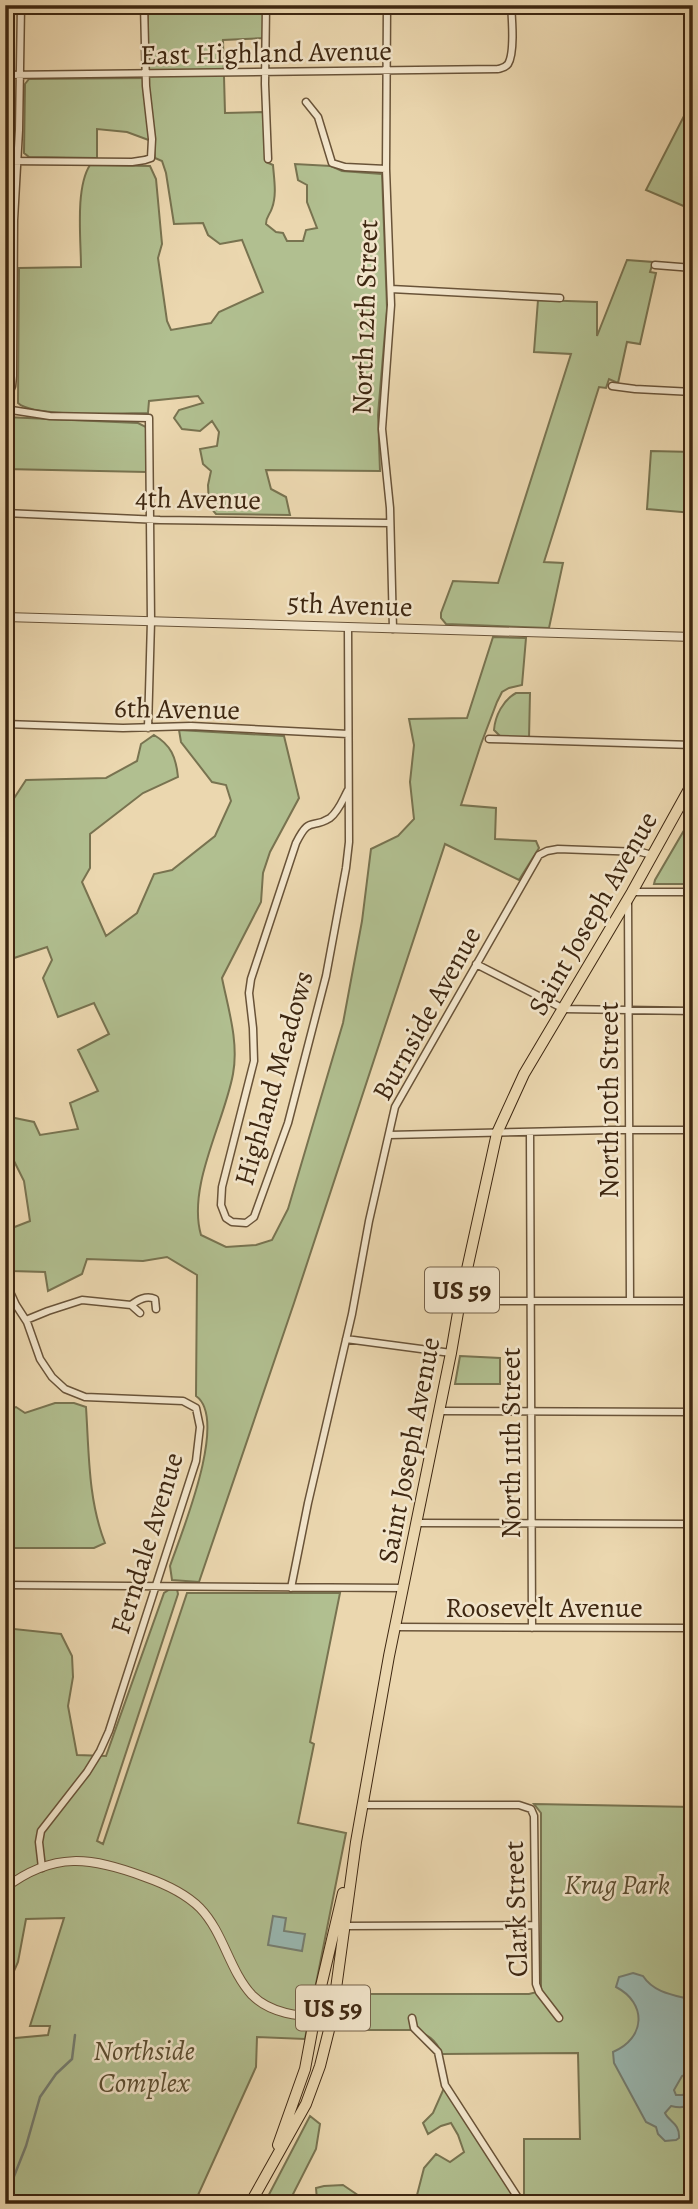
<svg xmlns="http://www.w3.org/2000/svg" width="698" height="2209" viewBox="0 0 698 2209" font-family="Alegreya,serif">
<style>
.green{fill:#b1bf90;stroke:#787350;stroke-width:2}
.water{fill:#99b8b2;stroke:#757e72;stroke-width:2}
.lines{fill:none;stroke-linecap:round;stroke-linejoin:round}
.stream{stroke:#757e72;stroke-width:2.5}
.minor-casing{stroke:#695338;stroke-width:9}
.tertiary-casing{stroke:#695338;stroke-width:10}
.primary-casing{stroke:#3e2711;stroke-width:12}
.minor{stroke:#f2e5cb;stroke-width:6}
.tertiary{stroke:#f2e5cb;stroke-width:8}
.primary{stroke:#ebd7af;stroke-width:10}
.labels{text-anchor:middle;stroke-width:5;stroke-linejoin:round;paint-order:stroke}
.shield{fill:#f2e5cb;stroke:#746049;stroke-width:2}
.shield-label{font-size:26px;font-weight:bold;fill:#3e2711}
.street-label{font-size:28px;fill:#3e2711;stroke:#f2e5cb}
.park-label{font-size:28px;font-style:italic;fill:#5b4d31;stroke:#f2e5cb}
</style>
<rect width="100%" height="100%" fill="#ebd7af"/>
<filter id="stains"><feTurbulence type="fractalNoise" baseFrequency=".00286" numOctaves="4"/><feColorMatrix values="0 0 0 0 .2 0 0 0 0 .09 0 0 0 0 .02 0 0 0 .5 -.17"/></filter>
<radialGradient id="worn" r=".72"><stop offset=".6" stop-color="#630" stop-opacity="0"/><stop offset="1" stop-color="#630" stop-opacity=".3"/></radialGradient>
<path class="green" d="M 148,5 L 264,5 L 264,38 L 223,40 L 225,113 L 263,112 L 266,162 L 273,165 C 274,179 277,195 272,208 C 270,215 266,216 266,224 L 276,232 L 283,233 L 287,241 L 303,241 L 306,230 L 317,228 L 307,202 L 307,185 L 298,180 L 295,164 L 331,166 L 342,171 L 382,174 L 387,308 L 378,415 L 380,471 L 266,470 L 271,489 L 286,497 L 290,515 L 216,514 L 209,506 L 208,485 L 211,471 L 203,464 L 200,449 L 217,446 L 219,432 L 212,421 L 200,431 L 182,429 L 174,418 L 179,410 L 203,403 L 198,396 L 149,401 L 148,413 C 123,413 33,418 18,403 L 19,268 L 81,267 C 81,240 75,188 90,165 L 150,166 L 156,179 L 162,244 L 158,258 L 167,321 L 171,330 L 211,323 L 219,312 L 263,292 L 242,240 L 220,244 L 208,235 L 203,223 L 174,224 L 166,173 L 162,161 L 155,158 L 154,142 L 127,132 L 97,129 L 97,158 L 29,157 L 24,153 L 25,84 L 29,79 L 148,78 Z
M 684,116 L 693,123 L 693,177 L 689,187 L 693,210 L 646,190 Z
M 627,260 L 653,262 L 650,272 L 656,273 L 640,344 L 627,342 L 618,383 L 609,379 L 606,388 L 599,387 L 544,562 L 563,563 L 549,628 L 446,624 L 441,618 L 441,613 L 453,581 L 498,583 L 571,354 L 534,352 L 538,300 L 597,302 L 597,336 Z
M 5,417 L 138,423 L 146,427 L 146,472 L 5,469 Z
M 651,451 L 693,452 L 693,513 L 647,509 Z
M 493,637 L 526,638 L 522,685 L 509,688 L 502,692 L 497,702 L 481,744 L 461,805 L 496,808 L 495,839 L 536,841 L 539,848 L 519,880 L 445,844 L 294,1303 L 199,1582 L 172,1580 L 170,1566 C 181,1534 229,1419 196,1396 L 197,1275 L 167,1257 L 143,1261 L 87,1259 L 82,1274 L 48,1291 L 45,1272 L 12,1271 L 12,1228 L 30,1221 L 24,1181 L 9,1151 L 5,1152 L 5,1116 L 34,1122 L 40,1135 L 78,1129 L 70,1103 L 98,1091 L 78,1050 L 109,1034 L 94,1003 L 58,1017 L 43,978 L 52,960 L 47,947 L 5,961 L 5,864 L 8,863 L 7,809 L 26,780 L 106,778 L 137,761 L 141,744 L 154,735 C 171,745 176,757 178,777 L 143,793 L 90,834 L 90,868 L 82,882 L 106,936 L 137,913 L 154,874 L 172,870 L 215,836 L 231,801 L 226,785 L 212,782 L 181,742 L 179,730 L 284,736 L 299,798 L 270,852 L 263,873 L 261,902 L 222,978 C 228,1008 239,1042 233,1074 C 224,1123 187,1186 201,1235 L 226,1247 L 256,1245 L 272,1240 L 288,1209 L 343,1023 L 362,921 L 371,849 L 398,836 L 414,819 L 410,782 L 414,745 L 409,719 L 467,718 Z
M 516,693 L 530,693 L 529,739 L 501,737 L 494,730 C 495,716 503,700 516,693 Z
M 693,815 L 693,884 L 654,884 L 655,880 Z
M 460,1356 L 500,1358 L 500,1384 L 455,1384 Z
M 55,1403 L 74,1403 L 86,1407 C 89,1452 88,1500 105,1543 L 94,1548 L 12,1548 L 5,1545 L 5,1411 L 16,1407 L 25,1413 Z
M 170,1589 L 177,1589 L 178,1594 L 97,1841 L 103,1844 L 187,1593 L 340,1593 L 310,1742 L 314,1744 L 298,1823 L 346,1833 L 305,2039 L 257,2037 L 256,2067 L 194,2204 L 5,2204 L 5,2039 L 48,2035 L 50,2026 L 30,2026 L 64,1918 L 26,1919 L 18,1962 L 10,1980 L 7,1999 L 8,2026 L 5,2027 L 5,1628 L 61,1634 L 72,1656 L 73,1677 L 68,1706 L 77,1755 L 106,1756 L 164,1593 Z
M 534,1804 L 693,1807 L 693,2204 L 530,2204 L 524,2196 L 524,2139 L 580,2139 L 578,2053 L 442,2054 C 436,2040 427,2033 412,2030 L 339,2030 L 341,1994 L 529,1994 L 541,1991 L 541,1813 Z
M 444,2088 L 520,2204 L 386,2204 L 388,2200 L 417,2195 L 424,2168 L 436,2154 L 450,2162 L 464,2152 L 458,2135 L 451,2123 L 441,2126 L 428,2134 L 423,2123 L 433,2113 Z
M 310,2116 L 320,2124 L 316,2149 L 288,2204 L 264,2204 Z
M 343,2185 L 371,2204 L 315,2204 L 317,2200 L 316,2188 L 324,2186 Z"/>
<path class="water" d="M 273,1916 L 286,1918 L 284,1931 L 305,1934 L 302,1951 L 268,1945 Z
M 633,1973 L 643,1976 C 654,1993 674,1995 693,2000 L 693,2072 L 682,2076 L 674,2090 L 676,2095 L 683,2095 L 693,2080 C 693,2084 691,2088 690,2092 C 686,2105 688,2110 671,2106 L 665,2113 C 669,2122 680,2123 679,2138 L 676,2140 L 665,2141 L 658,2134 L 656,2127 L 646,2122 L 614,2063 L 613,2052 C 646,2038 647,2003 616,1987 L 619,1977 Z"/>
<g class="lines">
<path class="stream" d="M 5,2199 L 26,2146 L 40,2097 L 56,2074 L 72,2059 L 75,2035"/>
<defs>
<path id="minor" d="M 266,5 L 265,84 L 268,159
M 387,5 L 386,169 L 391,305 L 382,429 L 390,508 L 393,629
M 5,75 L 498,69 C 502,68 505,68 508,64 C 515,53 512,19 511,5
M 306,102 L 318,117 L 332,163 L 345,167 L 386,169
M 5,161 L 132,162 L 145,160 L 151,158 L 152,139 L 146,86 L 144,5
M 655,265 L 693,268
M 391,289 L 560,298
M 612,386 L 635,389 L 693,392
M 5,403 L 12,386 L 13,376 L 14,220 L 19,130 L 21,5
M 5,409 L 50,416 L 149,418 L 151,621 L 148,728
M 5,513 L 160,520 L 390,523
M 691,517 L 693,517
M 348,627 L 349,842 L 346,868 L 326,976 L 288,1123 L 254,1217 L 246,1223 L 232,1222 L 226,1218 L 221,1205 L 222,1187 L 254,1061 L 253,1028 L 249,993 L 251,979 L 296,843 C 310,815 311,830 330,818 C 339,811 343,799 348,790
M 5,724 L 123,728 L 191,726 L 348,734
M 489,739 L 693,745
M 632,892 L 693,892
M 628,903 L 630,1301
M 476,964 L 564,1009 L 693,1011
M 530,1132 L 532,1628
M 389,1135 L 610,1130 L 693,1130
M 5,1208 L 6,1283 L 16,1305 L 27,1322 L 40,1359 L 52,1377 L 65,1389 L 85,1397 L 183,1401 L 196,1408 L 200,1427 L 196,1461 L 109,1731 L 100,1751 L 87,1772 L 41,1831 L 39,1842 L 42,1868
M 460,1301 L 693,1301
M 131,1305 L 140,1313
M 26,1320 L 48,1311 L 82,1300 L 131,1305 C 138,1300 146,1295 155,1299 L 156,1309
M 346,1339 L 451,1353
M 439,1411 L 693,1412
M 416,1523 L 693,1524
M 5,1585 L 403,1588
M 291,1588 L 308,1503 L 352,1314 L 369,1221 L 395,1107 L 539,855 L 547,851 L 558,849 L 641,852 L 652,855
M 395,1627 L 693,1628
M 363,1805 L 519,1805 L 531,1809 L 534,1816 L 536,1984 L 539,1992 L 559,2018
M 344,1926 L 534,1925
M 412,2018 L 414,2028 L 438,2052 L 445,2085 L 522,2204"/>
<path id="tertiary" d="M 5,617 L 693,637
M 5,1888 C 54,1851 91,1857 145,1877 C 165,1884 185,1893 200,1908 C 224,1933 229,1970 252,1995 C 273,2016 304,2016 332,2018"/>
<path id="primary" d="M 278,2145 L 305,2069 L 318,1999 L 343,1893
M 250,2204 L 306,2104 L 320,2066 L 332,2018 L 356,1842 L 389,1656 L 451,1353 L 460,1301 L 497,1133 L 524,1074 L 632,892 L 693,782"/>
</defs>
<use href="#minor" class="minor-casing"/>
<use href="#tertiary" class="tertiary-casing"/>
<use href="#primary" class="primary-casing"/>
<use href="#minor" class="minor"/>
<use href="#tertiary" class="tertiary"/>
<use href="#primary" class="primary"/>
</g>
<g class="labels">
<g class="shield">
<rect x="425" y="1267.5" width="74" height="45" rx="5"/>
<rect x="296" y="1985.5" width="74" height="45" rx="5"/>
</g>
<g class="shield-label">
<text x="462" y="1299">US 59</text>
<text x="333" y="2017">US 59</text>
</g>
<g class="street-label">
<text transform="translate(266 52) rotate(-1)" y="10">East Highland Avenue</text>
<text transform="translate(364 317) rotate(-88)" y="10">North 12th Street</text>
<text transform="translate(198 498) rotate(1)" y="10">4th Avenue</text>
<text transform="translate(350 604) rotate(2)" y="10">5th Avenue</text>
<text transform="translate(177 708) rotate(1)" y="10">6th Avenue</text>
<text transform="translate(592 913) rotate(-60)" y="10">Saint Joseph Avenue</text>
<text transform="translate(426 1013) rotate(-61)" y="10">Burnside Avenue</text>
<text transform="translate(273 1078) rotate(-74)" y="10">Highland Meadows</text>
<text transform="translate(608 1100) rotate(-90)" y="10">North 10th Street</text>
<text transform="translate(510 1443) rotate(-90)" y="10">North 11th Street</text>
<text transform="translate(408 1450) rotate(-79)" y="10">Saint Joseph Avenue</text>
<text transform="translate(146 1543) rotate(-73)" y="10">Ferndale Avenue</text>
<text x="544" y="1617">Roosevelt Avenue</text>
<text transform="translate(515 1909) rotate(-92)" y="10">Clark Street</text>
</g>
<g class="park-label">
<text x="617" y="1894">Krug Park</text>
<text x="144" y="2060">Northside<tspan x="144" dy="32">Complex</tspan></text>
</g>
</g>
<rect width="698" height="2209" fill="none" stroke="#ebd7af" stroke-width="28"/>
<rect x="7" y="7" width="684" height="2195" fill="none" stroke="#3e2711" stroke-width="3.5"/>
<rect x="14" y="14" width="670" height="2181" fill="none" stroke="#3e2711" stroke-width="2"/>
<rect width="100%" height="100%" filter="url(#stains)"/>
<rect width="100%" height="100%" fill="url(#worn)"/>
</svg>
